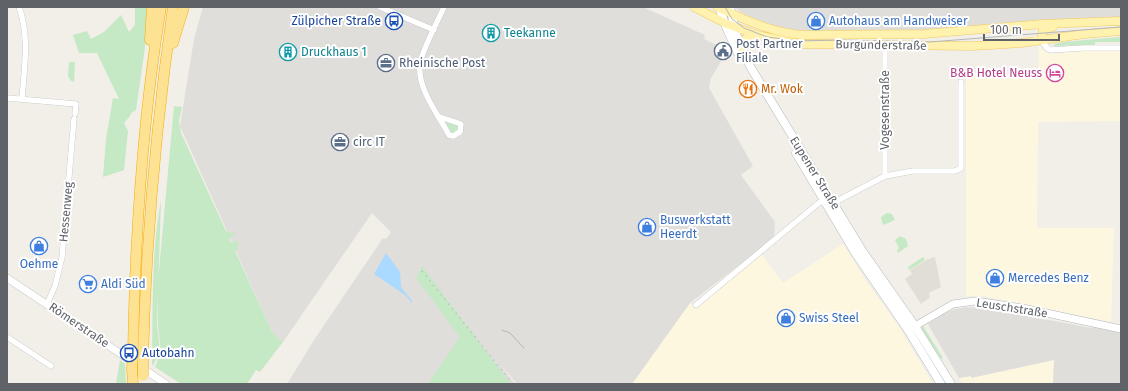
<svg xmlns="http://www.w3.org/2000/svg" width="1128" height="391" viewBox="0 0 1128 391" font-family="'Fira Sans',sans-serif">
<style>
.commercial{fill:#fef7e0}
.industrial{fill:#e0deda}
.education{fill:#e1ded6}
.green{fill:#c5e8c5}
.water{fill:#aadaff}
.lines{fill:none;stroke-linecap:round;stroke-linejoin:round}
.minor-casing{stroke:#b5b8bc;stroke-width:6}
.tertiary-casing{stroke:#b5b8bc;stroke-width:8}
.secondary-casing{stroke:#b6babf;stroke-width:9}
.primary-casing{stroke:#f2c960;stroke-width:9}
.motorway-casing{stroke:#f9ab00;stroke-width:11}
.minor{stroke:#fff;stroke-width:5.5}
.tertiary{stroke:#fff;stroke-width:7}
.secondary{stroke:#fff;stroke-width:8}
.primary{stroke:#fff2af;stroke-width:8}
.motorway{stroke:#fde293;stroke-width:10}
.tram{stroke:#b6b7b8;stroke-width:1}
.rail{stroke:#b6b7b8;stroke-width:1.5;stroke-dasharray:1 5;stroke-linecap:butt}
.motorway-bridge-casing{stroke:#f9ab00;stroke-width:11;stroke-linecap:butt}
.motorway-bridge{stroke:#fde293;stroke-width:10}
.labels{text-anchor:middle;stroke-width:4;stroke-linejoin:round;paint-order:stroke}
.transit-label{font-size:12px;fill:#164399;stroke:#fff;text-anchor:end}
.shop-label{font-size:12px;fill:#366cbe;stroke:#fff;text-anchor:start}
.culture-label{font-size:12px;fill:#0d838f;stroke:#fff;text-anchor:start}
.service-label{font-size:12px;fill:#4e5e75;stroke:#fff;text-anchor:start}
.street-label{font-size:12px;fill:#5f6368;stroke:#fff}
.hotel-label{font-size:12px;fill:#b23c85;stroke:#fff;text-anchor:end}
.food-label{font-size:12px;fill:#c56008;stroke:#fff;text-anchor:start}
</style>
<rect width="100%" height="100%" fill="#f1efe8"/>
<path class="commercial" d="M 1039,46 L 1045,52 L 1052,54 L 1082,51 L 1121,50 L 1121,121 L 1038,122 L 1037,228 L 1114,228 L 1111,322 L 984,296 L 966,296 L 966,73 L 1038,74 Z
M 843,244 L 866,281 L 899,327 L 933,384 L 632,384 L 690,303 L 695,309 L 762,255 L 783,283 Z
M 1054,360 L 1053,384 L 963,384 L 959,378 L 971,376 L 971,378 Z"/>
<path class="industrial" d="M 203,7 L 643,7 L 705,35 L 704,39 L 719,46 L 721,44 L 727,49 L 730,48 L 733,53 L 722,60 L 711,78 L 709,88 L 753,166 L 741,175 L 775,222 L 774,238 L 690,303 L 632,384 L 517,384 L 499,363 L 515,384 L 287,384 L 316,337 L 383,238 L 386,239 L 391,232 L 372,213 L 283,342 L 272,332 L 180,126 L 194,39 Z
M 735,7 L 1121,7 L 1121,19 L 939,32 L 841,32 L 826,30 L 798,31 L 771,25 L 742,13 Z
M 967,307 L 984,308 L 1092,328 L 1093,326 L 1121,333 L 1121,384 L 1053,384 L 1054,360 L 971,378 L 971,376 L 959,378 L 928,324 L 943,314 L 955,309 Z"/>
<path class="education" d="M 935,257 L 941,287 L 929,293 L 930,297 L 921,304 L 905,279 L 912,274 L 910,270 L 928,259 Z"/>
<path class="green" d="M 135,7 L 148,7 L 147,33 L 136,110 L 131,113 L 130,116 L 124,123 L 128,131 L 124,170 L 103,177 L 106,139 L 113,98 L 119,99 L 97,53 L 79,53 L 73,35 L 87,31 L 91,39 L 104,32 L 121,15 L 129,32 L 135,25 Z
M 1121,37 L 1121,42 L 1095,42 L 1095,45 L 1053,46 L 1055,44 L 1063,42 Z
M 69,62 L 75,62 L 74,82 L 71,81 L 68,76 Z
M 174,106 L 182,107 L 179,121 L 181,133 L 226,231 L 236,234 L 229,239 L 232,243 L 238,240 L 238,249 L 235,251 L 272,332 L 283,342 L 260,372 L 256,370 L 247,384 L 181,384 L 155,367 L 161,352 L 158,325 L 158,282 Z
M 447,122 L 456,124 L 458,127 L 456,131 L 452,133 L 446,124 Z
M 161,200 L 157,325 L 160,351 L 153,366 L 152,364 C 153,309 151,254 161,200 Z
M 887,213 L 892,214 L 895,220 L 883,225 L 881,217 Z
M 900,236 L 906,239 L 908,246 L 898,253 L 897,250 L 899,248 L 895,240 Z
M 923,257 L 925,260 L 909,270 L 908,267 Z
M 422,266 L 511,384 L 428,384 L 460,337 L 416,278 Z
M 922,326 L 923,326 L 943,358 L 941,359 L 921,328 Z
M 120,360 L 125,364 L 126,384 L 116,384 Z"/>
<path class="water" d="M 386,253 L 400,272 L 401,287 L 412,301 L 412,303 L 405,295 L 374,274 Z"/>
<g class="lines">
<defs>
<path id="minor" d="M 19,7 C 30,37 24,69 22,99
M 380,7 L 434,30
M 1041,40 L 1048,49 L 1051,50 L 1083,48 L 1121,48
M 7,98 L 76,104 L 75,114
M 440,117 L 461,124 L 460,132 L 453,136 L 449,135 C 438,114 417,89 420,64 C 422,50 438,21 444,7
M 885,176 L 885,44
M 47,304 L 55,286 L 62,257 L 74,119
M 696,305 L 820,202 L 837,201 L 885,176 L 913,171 L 955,171 L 961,168 L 961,82
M 7,337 L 51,366"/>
<path id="tertiary" d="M 7,278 L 166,384
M 910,329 L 953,304 L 975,301 L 1023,308 L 1121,329"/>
<path id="secondary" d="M 719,7 L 727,29 L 738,53
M 730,7 L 736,34 L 751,68 L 863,252 L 915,326 L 951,384
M 796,153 L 856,254 L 908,330 L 941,384"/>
<path id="primary" d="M 694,7 L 727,24 L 757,35 L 799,44 L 973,46 L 1021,43 L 1084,34 L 1121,31
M 717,7 C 746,20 772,33 803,35 L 924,34 L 1043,24 L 1121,21
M 1041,40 L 1043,30 L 1053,27
M 743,53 C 742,41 744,36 757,35"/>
<path id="motorway" d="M 150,40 L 152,7
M 173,43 L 184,7
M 133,353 C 135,237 142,122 161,7
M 143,359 C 146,241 156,124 173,7
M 132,369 L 133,384"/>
</defs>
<use href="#minor" class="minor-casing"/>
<use href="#tertiary" class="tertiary-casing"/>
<use href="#secondary" class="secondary-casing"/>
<use href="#primary" class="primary-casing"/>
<use href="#motorway" class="motorway-casing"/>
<use href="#minor" class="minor"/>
<use href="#tertiary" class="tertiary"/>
<use href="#secondary" class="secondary"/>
<use href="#primary" class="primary"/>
<use href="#motorway" class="motorway"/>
<path class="tram" d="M 725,7 L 732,19 L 744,28 L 767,37 L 798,41 L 839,40 L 930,42 L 1121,27
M 717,47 L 718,45
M 502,330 L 510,333 L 524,348"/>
<path class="rail" d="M 422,271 L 513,384"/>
<defs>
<path id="motorway-bridge" d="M 132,369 L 133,353
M 143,376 L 143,359"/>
</defs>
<use href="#motorway-bridge" class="motorway-bridge-casing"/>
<use href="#motorway-bridge" class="motorway-bridge"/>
</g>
<defs>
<symbol id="bus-ring" viewBox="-11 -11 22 22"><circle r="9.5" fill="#fff" stroke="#1a4fb4" stroke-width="1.5"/><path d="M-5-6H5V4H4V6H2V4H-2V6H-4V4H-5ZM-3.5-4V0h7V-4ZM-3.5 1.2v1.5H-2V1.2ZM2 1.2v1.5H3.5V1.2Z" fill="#1a4fb4"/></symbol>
<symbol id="shop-ring" viewBox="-11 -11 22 22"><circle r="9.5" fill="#fff" stroke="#3f7fe0" stroke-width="1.5"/><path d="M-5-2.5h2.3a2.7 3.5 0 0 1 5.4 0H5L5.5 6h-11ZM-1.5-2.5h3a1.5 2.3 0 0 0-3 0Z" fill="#3f7fe0"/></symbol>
<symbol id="building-ring" viewBox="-11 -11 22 22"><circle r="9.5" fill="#fff" stroke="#0f9aa8" stroke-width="1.5"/><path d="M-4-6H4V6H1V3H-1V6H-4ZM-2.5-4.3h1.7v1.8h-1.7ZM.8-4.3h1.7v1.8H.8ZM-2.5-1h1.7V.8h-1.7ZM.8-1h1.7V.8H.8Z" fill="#0f9aa8"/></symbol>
<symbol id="civic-ring" viewBox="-11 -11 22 22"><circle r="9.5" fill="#fff" stroke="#5c6f8a" stroke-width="1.5"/><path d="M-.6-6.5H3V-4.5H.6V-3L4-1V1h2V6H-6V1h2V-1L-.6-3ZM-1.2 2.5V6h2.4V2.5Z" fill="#5c6f8a"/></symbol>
<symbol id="office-ring" viewBox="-11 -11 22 22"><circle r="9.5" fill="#fff" stroke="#5c6f8a" stroke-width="1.5"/><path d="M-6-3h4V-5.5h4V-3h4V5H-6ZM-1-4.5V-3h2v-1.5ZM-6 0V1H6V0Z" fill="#5c6f8a"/></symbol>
<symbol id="hotel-ring" viewBox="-11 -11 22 22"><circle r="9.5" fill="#fff" stroke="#d1479c" stroke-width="1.5"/><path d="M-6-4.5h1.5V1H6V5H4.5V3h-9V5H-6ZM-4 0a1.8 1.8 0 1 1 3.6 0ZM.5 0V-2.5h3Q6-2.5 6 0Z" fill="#d1479c"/></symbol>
<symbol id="restaurant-ring" viewBox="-11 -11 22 22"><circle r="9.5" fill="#fff" stroke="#e8710a" stroke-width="1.5"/><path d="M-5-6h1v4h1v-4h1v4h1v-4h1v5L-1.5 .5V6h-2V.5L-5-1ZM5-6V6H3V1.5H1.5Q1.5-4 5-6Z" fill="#e8710a"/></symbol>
<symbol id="supermarket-ring" viewBox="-11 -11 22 22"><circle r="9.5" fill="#fff" stroke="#3f7fe0" stroke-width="1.5"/><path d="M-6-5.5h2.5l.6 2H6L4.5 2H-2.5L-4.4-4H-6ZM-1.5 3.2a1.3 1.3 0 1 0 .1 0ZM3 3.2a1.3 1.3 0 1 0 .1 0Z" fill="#3f7fe0"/></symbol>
</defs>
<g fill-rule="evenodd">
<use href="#bus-ring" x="384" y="11" width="20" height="20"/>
<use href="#shop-ring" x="806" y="11" width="20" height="20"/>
<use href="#building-ring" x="481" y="23" width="20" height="20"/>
<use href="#civic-ring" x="713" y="41" width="20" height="20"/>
<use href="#building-ring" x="278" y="42" width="20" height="20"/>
<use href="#office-ring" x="376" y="53" width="20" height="20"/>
<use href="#hotel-ring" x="1045" y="63" width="20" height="20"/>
<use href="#restaurant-ring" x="738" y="79" width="20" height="20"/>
<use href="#office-ring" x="330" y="132" width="20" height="20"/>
<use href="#shop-ring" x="637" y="217" width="20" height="20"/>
<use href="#shop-ring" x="29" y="236" width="20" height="20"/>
<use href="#shop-ring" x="985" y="268" width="20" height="20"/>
<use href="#supermarket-ring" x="78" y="274" width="20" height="20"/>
<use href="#shop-ring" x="776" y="308" width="20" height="20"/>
<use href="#bus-ring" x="119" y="343" width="20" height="20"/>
</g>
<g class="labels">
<g class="transit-label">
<text x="381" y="25">Zülpicher Straße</text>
<text x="142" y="357" text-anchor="start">Autobahn</text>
</g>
<g class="shop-label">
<text x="829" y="25">Autohaus am Handweiser</text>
<text x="660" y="224">Buswerkstatt<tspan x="660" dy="14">Heerdt</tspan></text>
<text x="39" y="268" text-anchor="middle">Oehme</text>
<text x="1008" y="282">Mercedes Benz</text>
<text x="101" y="288">Aldi Süd</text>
<text x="799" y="322">Swiss Steel</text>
</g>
<g class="culture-label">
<text x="504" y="37">Teekanne</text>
<text x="301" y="56">Druckhaus 1</text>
</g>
<g class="service-label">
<text x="736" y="48">Post Partner<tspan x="736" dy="14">Filiale</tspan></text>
<text x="399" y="67">Rheinische Post</text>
<text x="353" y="146">circ IT</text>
</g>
<g class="street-label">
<text transform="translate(881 45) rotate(1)" y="4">Burgunderstraße</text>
<text transform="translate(885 110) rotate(-90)" y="4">Vogesenstraße</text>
<text transform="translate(815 173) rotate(58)" y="4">Eupener Straße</text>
<text transform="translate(66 212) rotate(-85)" y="4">Hessenweg</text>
<text transform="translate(1012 308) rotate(9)" y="4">Leuschstraße</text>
<text transform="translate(79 325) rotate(34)" y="4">Römerstraße</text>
</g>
<g class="hotel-label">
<text x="1042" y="77">B&amp;B Hotel Neuss</text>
</g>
<g class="food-label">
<text x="761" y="93">Mr. Wok</text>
</g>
</g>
<rect width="1128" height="391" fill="none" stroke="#5f6368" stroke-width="16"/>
<path d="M984 34v6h75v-6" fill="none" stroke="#5f6368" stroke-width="2"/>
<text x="990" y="34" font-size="12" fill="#5f6368" stroke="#ffffff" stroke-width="3" paint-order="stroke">100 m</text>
</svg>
